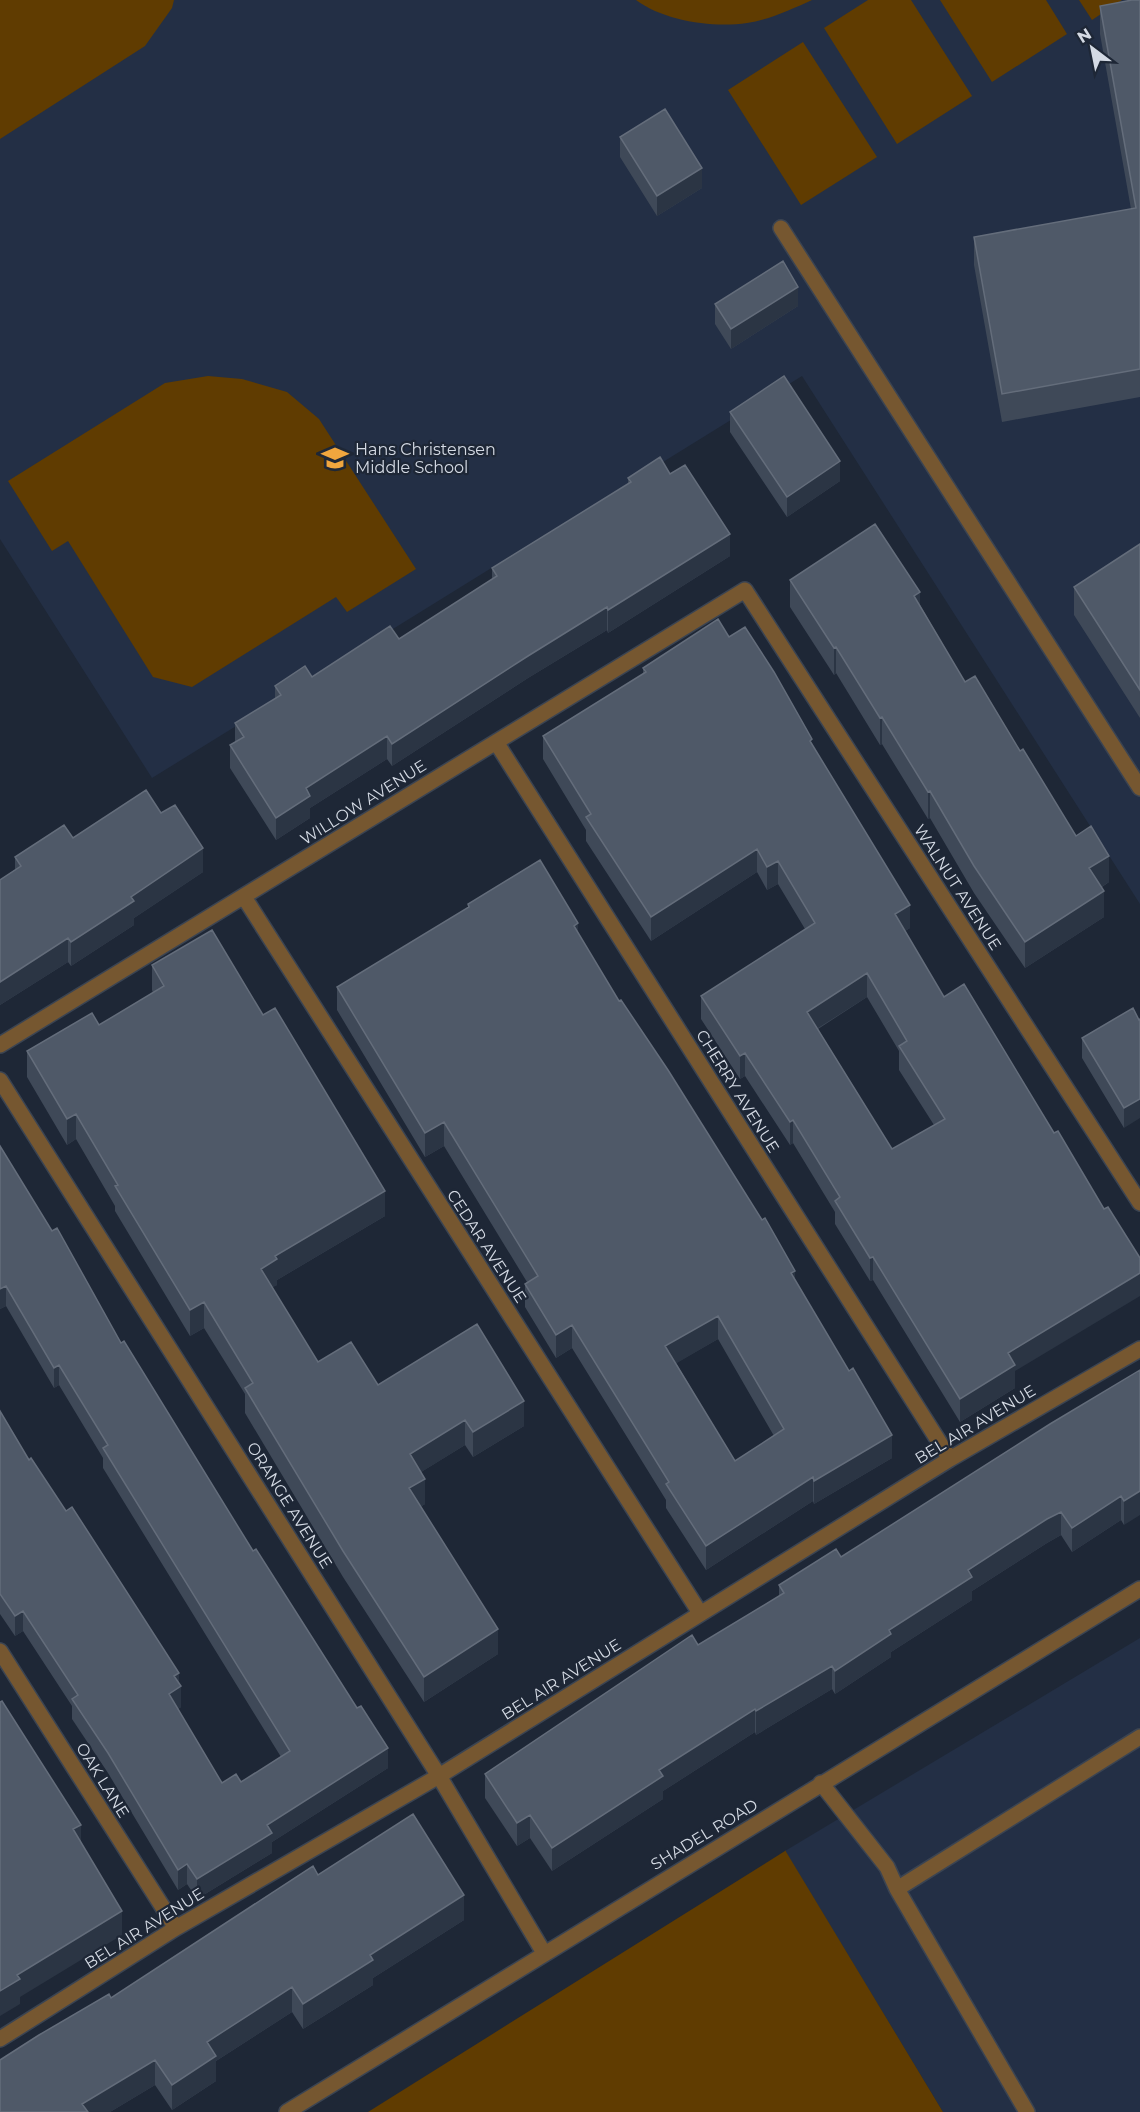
<svg xmlns="http://www.w3.org/2000/svg" width="1140" height="2112" viewBox="0 0 1140 2112" font-family="Montserrat,sans-serif">
<style>
.built{fill:#232f45}
.green{fill:#603c01}
.lines{fill:none;stroke-linecap:round;stroke-linejoin:round}
.minor-casing{stroke:#3b4452;stroke-width:18}
.minor{stroke:#765730;stroke-width:15}
.wall{fill:#3f4958;fill-rule:evenodd}
.shaded-wall{fill:#2b3544}
.building{fill:#4f5968;stroke:#646d7b;stroke-width:1.5;fill-rule:evenodd}
.labels{text-anchor:middle;stroke-width:4.5;stroke-linejoin:round;paint-order:stroke}
.poi-label{font-size:16px;fill:#d4dae4;stroke:#1e2736;text-anchor:start}
.street-label{font-size:16px;fill:#d4dae4;stroke:#1e2736}
</style>
<rect width="100%" height="100%" fill="#1e2736"/>
<path class="built" d="M 0,0 L 1140,0 L 1140,904 L 802,376 L 152,778 L 0,539 Z
M 1140,1638 L 1140,2112 L 943,2112 L 785,1851 Z"/>
<path class="green" d="M 0,0 L 174,0 L 172,8 L 145,46 L 0,139 Z
M 636,0 L 812,0 C 792,9 769,20 747,23 C 713,28 664,21 636,0 Z
M 868,0 L 911,0 L 972,96 L 897,144 L 824,28 Z
M 940,0 L 1046,0 L 1067,34 L 992,82 Z
M 1079,0 L 1122,0 L 1092,20 Z
M 803,42 L 877,157 L 801,205 L 728,90 Z
M 208,376 L 242,379 L 287,392 L 319,419 L 416,569 L 347,612 L 336,597 L 192,687 L 153,677 L 68,541 L 52,551 L 8,481 L 165,383 Z
M 785,1850 L 943,2112 L 368,2112 L 785,1851 Z"/>
<g class="lines">
<defs>
<path id="minor" d="M 781,228 L 1140,788
M 496,742 L 950,1459
M 244,897 L 700,1613
M 0,1045 L 745,590 L 1140,1203
M 0,1080 L 439,1776 L 544,1953
M 0,1651 L 176,1928
M 821,1783 L 887,1867 L 897,1889 L 1027,2112
M 897,1889 L 1140,1737
M 0,2039 L 176,1928 L 439,1776 L 950,1459 L 1140,1349
M 287,2112 L 1140,1589"/>
</defs>
<use href="#minor" class="minor-casing"/>
<use href="#minor" class="minor"/>
</g>
<path class="wall" d="M 1140,0 L 1140,397 L 1002,422 L 974,265 L 974,237 L 1131,209 L 1100,34 L 1100,6 Z
M 620,137 L 702,188 L 657,216 L 620,157 Z
M 715,304 L 798,306 L 731,349 L 715,324 Z
M 730,412 L 840,481 L 787,517 L 730,432 Z
M 670,474 L 730,556 L 608,633 L 607,630 L 528,678 L 392,766 L 387,759 L 310,808 L 310,818 L 276,840 L 230,768 L 230,745 L 235,742 L 235,723 L 275,699 L 275,686 L 312,677 L 399,639 L 492,579 L 492,568 L 628,484 L 628,478 Z
M 1140,544 L 1140,718 L 1074,615 L 1074,587 Z
M 790,580 L 920,605 L 965,682 L 1020,751 L 1076,836 L 1109,882 L 1102,887 L 1104,917 L 1025,968 L 974,893 L 930,818 L 928,819 L 882,744 L 880,745 L 836,673 L 834,675 L 790,607 Z
M 729,637 L 812,745 L 910,928 L 905,931 L 1015,1371 L 1015,1388 L 960,1422 L 873,1280 L 870,1281 L 835,1224 L 835,1212 L 793,1143 L 790,1145 L 745,1076 L 740,1079 L 701,1019 L 701,996 L 805,929 L 778,884 L 767,890 L 757,872 L 651,941 L 586,841 L 586,830 L 543,759 L 543,736 L 643,674 L 643,668 ZM 867,997 L 899,1051 L 899,1070 L 934,1125 L 892,1149 L 818,1029 Z
M 161,813 L 203,872 L 134,918 L 134,925 L 71,966 L 68,962 L 0,1005 L 0,880 L 15,870 L 15,857 L 73,838 Z
M 468,904 L 578,933 L 619,1001 L 795,1281 L 892,1458 L 814,1504 L 813,1501 L 706,1570 L 666,1508 L 666,1500 L 572,1348 L 556,1358 L 525,1307 L 525,1284 L 527,1282 L 444,1146 L 425,1157 L 337,1010 L 337,987 L 468,908 ZM 718,1339 L 774,1436 L 735,1461 L 676,1363 Z
M 152,965 L 263,1015 L 385,1216 L 277,1280 L 277,1285 L 272,1287 L 318,1362 L 378,1385 L 524,1426 L 473,1457 L 465,1445 L 421,1472 L 425,1504 L 420,1507 L 498,1654 L 424,1702 L 343,1577 L 245,1413 L 245,1394 L 204,1328 L 190,1336 L 115,1211 L 115,1206 L 76,1139 L 67,1145 L 27,1077 L 27,1051 L 99,1025 L 153,993 L 152,990 Z
M 1139,1020 L 1124,1128 L 1082,1058 L 1082,1038 Z
M 0,1146 L 121,1343 L 253,1551 L 388,1768 L 272,1842 L 272,1853 L 197,1899 L 187,1884 L 178,1890 L 108,1773 L 72,1719 L 72,1706 L 23,1631 L 15,1636 L 0,1614 L 0,1411 L 29,1460 L 179,1682 L 181,1707 L 178,1709 L 222,1783 L 241,1782 L 281,1757 L 103,1468 L 103,1458 L 59,1385 L 54,1388 L 6,1306 L 0,1309 Z
M 1140,1370 L 1124,1525 L 1121,1520 L 1072,1552 L 1061,1535 L 1047,1543 L 972,1591 L 972,1600 L 891,1652 L 891,1657 L 835,1694 L 832,1689 L 756,1735 L 755,1732 L 663,1791 L 663,1799 L 552,1871 L 530,1838 L 517,1846 L 485,1798 L 485,1774 L 779,1596 L 779,1585 L 841,1557 Z
M 318,1875 L 464,1920 L 373,1978 L 373,1985 L 303,2029 L 292,2012 L 216,2061 L 216,2081 L 172,2110 L 155,2085 L 110,2112 L 0,2112 L 111,1998 Z"/>
<path class="shaded-wall" d="M 702,168 L 702,188 L 657,216 L 657,196 Z
M 798,287 L 798,306 L 731,349 L 731,329 Z
M 840,461 L 840,481 L 787,517 L 787,497 Z
M 730,534 L 730,556 L 608,633 L 608,610 Z
M 920,592 L 920,619 L 914,596 Z
M 607,607 L 607,630 L 528,678 L 392,766 L 392,744 L 528,656 Z
M 836,647 L 836,673 L 834,675 L 834,648 Z
M 882,717 L 882,744 L 880,745 L 880,718 Z
M 387,736 L 387,759 L 310,808 L 310,818 L 276,840 L 276,818 L 306,788 Z
M 930,791 L 930,818 L 928,819 L 928,792 Z
M 203,848 L 203,872 L 134,918 L 134,925 L 71,966 L 71,942 L 131,897 Z
M 757,849 L 757,872 L 651,941 L 651,917 Z
M 1109,856 L 1109,882 L 1089,895 L 1089,868 Z
M 778,861 L 778,884 L 767,890 L 767,867 Z
M 1104,891 L 1104,917 L 1025,968 L 1025,942 Z
M 910,905 L 910,928 L 895,937 L 895,914 Z
M 578,923 L 578,946 L 574,926 Z
M 68,938 L 68,962 L 0,1005 L 0,982 Z
M 867,973 L 867,997 L 807,1035 L 807,1012 Z
M 745,1053 L 745,1076 L 740,1079 L 740,1056 Z
M 1140,1099 L 1140,1118 L 1124,1128 L 1124,1108 Z
M 76,1114 L 76,1139 L 67,1145 L 67,1119 Z
M 793,1120 L 793,1143 L 790,1145 L 790,1122 Z
M 444,1122 L 444,1146 L 425,1157 L 425,1133 Z
M 385,1191 L 385,1216 L 277,1280 L 277,1285 L 261,1294 L 261,1269 L 275,1256 Z
M 873,1257 L 873,1280 L 870,1281 L 870,1258 Z
M 795,1271 L 795,1294 L 791,1273 Z
M 1140,1273 L 1140,1296 L 1015,1371 L 1015,1388 L 960,1422 L 960,1399 L 1008,1353 Z
M 6,1286 L 6,1306 L 0,1309 L 0,1289 Z
M 204,1302 L 204,1328 L 190,1336 L 190,1310 Z
M 718,1316 L 718,1339 L 665,1370 L 665,1346 Z
M 572,1325 L 572,1348 L 556,1358 L 556,1335 Z
M 59,1365 L 59,1385 L 54,1388 L 54,1368 Z
M 524,1401 L 524,1426 L 473,1457 L 473,1432 Z
M 465,1420 L 465,1445 L 410,1479 L 410,1454 Z
M 892,1435 L 892,1458 L 814,1504 L 814,1481 Z
M 813,1477 L 813,1501 L 706,1570 L 706,1546 Z
M 425,1479 L 425,1504 L 409,1514 L 409,1488 Z
M 1140,1491 L 1140,1515 L 1124,1525 L 1124,1501 Z
M 1121,1496 L 1121,1520 L 1072,1552 L 1072,1528 Z
M 1061,1512 L 1061,1535 L 1047,1543 L 972,1591 L 972,1600 L 891,1652 L 891,1657 L 835,1694 L 835,1671 L 968,1570 L 1047,1519 Z
M 23,1611 L 23,1631 L 15,1636 L 15,1616 Z
M 498,1629 L 498,1654 L 424,1702 L 424,1677 Z
M 832,1666 L 832,1689 L 756,1735 L 756,1711 Z
M 179,1673 L 179,1688 L 181,1686 L 181,1707 L 169,1714 L 169,1694 L 174,1676 Z
M 755,1709 L 755,1732 L 663,1791 L 663,1799 L 552,1871 L 552,1848 L 659,1770 Z
M 388,1748 L 388,1768 L 272,1842 L 272,1853 L 197,1899 L 197,1879 L 267,1825 Z
M 530,1815 L 530,1838 L 517,1846 L 517,1823 Z
M 81,1825 L 81,1849 L 73,1829 Z
M 187,1864 L 187,1884 L 178,1890 L 178,1870 Z
M 464,1895 L 464,1920 L 373,1978 L 373,1985 L 303,2029 L 303,2004 L 370,1955 Z
M 122,1911 L 122,1935 L 20,1997 L 20,2004 L 0,2016 L 0,1991 L 17,1975 Z
M 292,1987 L 292,2012 L 216,2061 L 216,2081 L 172,2110 L 172,2085 L 207,2042 Z
M 155,2060 L 155,2085 L 110,2112 L 82,2112 L 82,2104 Z"/>
<path class="building" d="M 1132,0 L 1140,0 L 1140,369 L 1002,394 L 974,237 L 1136,208 L 1100,6 Z
M 665,109 L 702,168 L 657,196 L 620,137 Z
M 783,261 L 798,287 L 731,329 L 715,304 Z
M 784,376 L 840,461 L 787,497 L 730,412 Z
M 660,457 L 670,474 L 685,465 L 730,534 L 608,610 L 607,607 L 528,656 L 392,744 L 387,736 L 306,788 L 310,796 L 276,818 L 230,745 L 244,737 L 235,723 L 281,695 L 275,686 L 305,666 L 312,677 L 390,626 L 399,639 L 497,576 L 492,568 L 631,482 L 628,478 Z
M 875,524 L 920,592 L 914,596 L 965,682 L 975,676 L 1020,751 L 1023,749 L 1076,836 L 1091,826 L 1109,856 L 1089,868 L 1104,891 L 1025,942 L 974,866 L 930,791 L 928,792 L 882,717 L 880,718 L 836,647 L 834,648 L 790,580 Z
M 1140,544 L 1140,690 L 1074,587 Z
M 718,619 L 729,637 L 745,627 L 774,672 L 812,739 L 810,741 L 910,905 L 895,914 L 944,997 L 964,984 L 1054,1133 L 1058,1131 L 1104,1209 L 1108,1207 L 1140,1258 L 1140,1273 L 1008,1353 L 1015,1365 L 960,1399 L 873,1257 L 870,1258 L 835,1201 L 840,1197 L 793,1120 L 790,1122 L 745,1053 L 740,1056 L 701,996 L 815,923 L 778,861 L 767,867 L 757,849 L 651,917 L 586,817 L 591,814 L 543,736 L 646,672 L 643,668 ZM 867,973 L 907,1041 L 899,1046 L 945,1119 L 892,1149 L 807,1012 Z
M 146,790 L 161,813 L 175,805 L 203,848 L 131,897 L 134,901 L 71,942 L 68,938 L 0,982 L 0,880 L 21,866 L 15,857 L 64,825 L 73,838 Z
M 540,860 L 578,923 L 574,926 L 619,1001 L 621,1000 L 668,1070 L 762,1220 L 765,1218 L 795,1271 L 791,1273 L 849,1371 L 853,1368 L 892,1435 L 814,1481 L 813,1477 L 706,1546 L 666,1484 L 669,1482 L 572,1325 L 556,1335 L 525,1284 L 538,1276 L 444,1122 L 425,1133 L 337,987 L 469,907 L 468,904 ZM 718,1316 L 784,1429 L 735,1461 L 665,1346 Z
M 212,930 L 263,1015 L 275,1008 L 385,1191 L 275,1256 L 277,1259 L 261,1269 L 318,1362 L 351,1342 L 378,1385 L 477,1324 L 524,1401 L 473,1432 L 465,1420 L 410,1454 L 425,1479 L 409,1488 L 498,1629 L 424,1677 L 343,1551 L 245,1388 L 253,1383 L 204,1302 L 190,1310 L 115,1186 L 118,1185 L 76,1114 L 67,1119 L 27,1051 L 92,1013 L 99,1025 L 164,986 L 152,965 Z
M 1133,1008 L 1139,1020 L 1140,1019 L 1140,1099 L 1124,1108 L 1082,1038 Z
M 0,1146 L 52,1231 L 57,1228 L 121,1343 L 124,1341 L 253,1551 L 256,1549 L 357,1708 L 361,1706 L 388,1748 L 267,1825 L 272,1833 L 197,1879 L 187,1864 L 178,1870 L 108,1753 L 72,1699 L 78,1695 L 23,1611 L 15,1616 L 0,1594 L 0,1411 L 29,1460 L 31,1458 L 66,1511 L 72,1507 L 179,1673 L 174,1676 L 181,1686 L 169,1694 L 222,1783 L 236,1774 L 241,1782 L 290,1751 L 103,1448 L 108,1445 L 59,1365 L 54,1368 L 6,1286 L 0,1289 Z
M 1140,1370 L 1140,1491 L 1124,1501 L 1121,1496 L 1072,1528 L 1061,1512 L 1047,1519 L 968,1570 L 972,1577 L 889,1630 L 891,1634 L 835,1671 L 832,1666 L 756,1711 L 755,1709 L 659,1770 L 663,1776 L 552,1848 L 530,1815 L 517,1823 L 485,1774 L 692,1635 L 698,1645 L 784,1593 L 779,1585 L 836,1549 L 841,1557 L 1050,1424 Z
M 2,1701 L 81,1825 L 73,1829 L 122,1911 L 17,1975 L 20,1979 L 0,1991 L 0,1702 Z
M 413,1814 L 464,1895 L 370,1955 L 373,1960 L 303,2004 L 292,1987 L 207,2042 L 216,2056 L 172,2085 L 155,2060 L 82,2104 L 88,2112 L 0,2112 L 0,2060 L 39,2035 L 109,1994 L 111,1998 L 313,1866 L 318,1875 Z"/>
<defs>
<symbol id="school-bare" viewBox="-9 -9 18 18"><path d="M0-5L7-2L0 1L-7-2ZM-4 1L0 2.5L4 1V4Q0 6-4 4Z" fill="#f0a63e" stroke="#1e2736" stroke-width="2.5" paint-order="stroke"/></symbol>
</defs>
<g fill-rule="evenodd">
<use href="#school-bare" x="316" y="439" width="38" height="38"/>
</g>
<g class="labels">
<g class="poi-label">
<text x="355" y="455">Hans Christensen<tspan x="355" dy="18">Middle School</tspan></text>
</g>
<g class="street-label">
<text transform="translate(363 802) rotate(-32)" y="6">WILLOW AVENUE</text>
<text transform="translate(958 887) rotate(57)" y="6">WALNUT AVENUE</text>
<text transform="translate(738 1091) rotate(58)" y="6">CHERRY AVENUE</text>
<text transform="translate(487 1246) rotate(57)" y="6">CEDAR AVENUE</text>
<text transform="translate(975 1424) rotate(-31)" y="6">BEL AIR AVENUE</text>
<text transform="translate(290 1505) rotate(58)" y="6">ORANGE AVENUE</text>
<text transform="translate(561 1679) rotate(-32)" y="6">BEL AIR AVENUE</text>
<text transform="translate(103 1780) rotate(58)" y="6">OAK LANE</text>
<text transform="translate(704 1834) rotate(-31)" y="6">SHADEL ROAD</text>
<text transform="translate(144 1928) rotate(-32)" y="6">BEL AIR AVENUE</text>
</g>
</g>
<g transform="translate(1092 48) rotate(328)" stroke="#1e2736" stroke-width="4.5" paint-order="stroke">
<path d="M0-4.5L10 22L0 15L-10 22Z" fill="#d4dae4"/>
<text y="-9" font-size="16" font-weight="bold" text-anchor="middle" fill="#d4dae4">N</text>
</g>
</svg>
